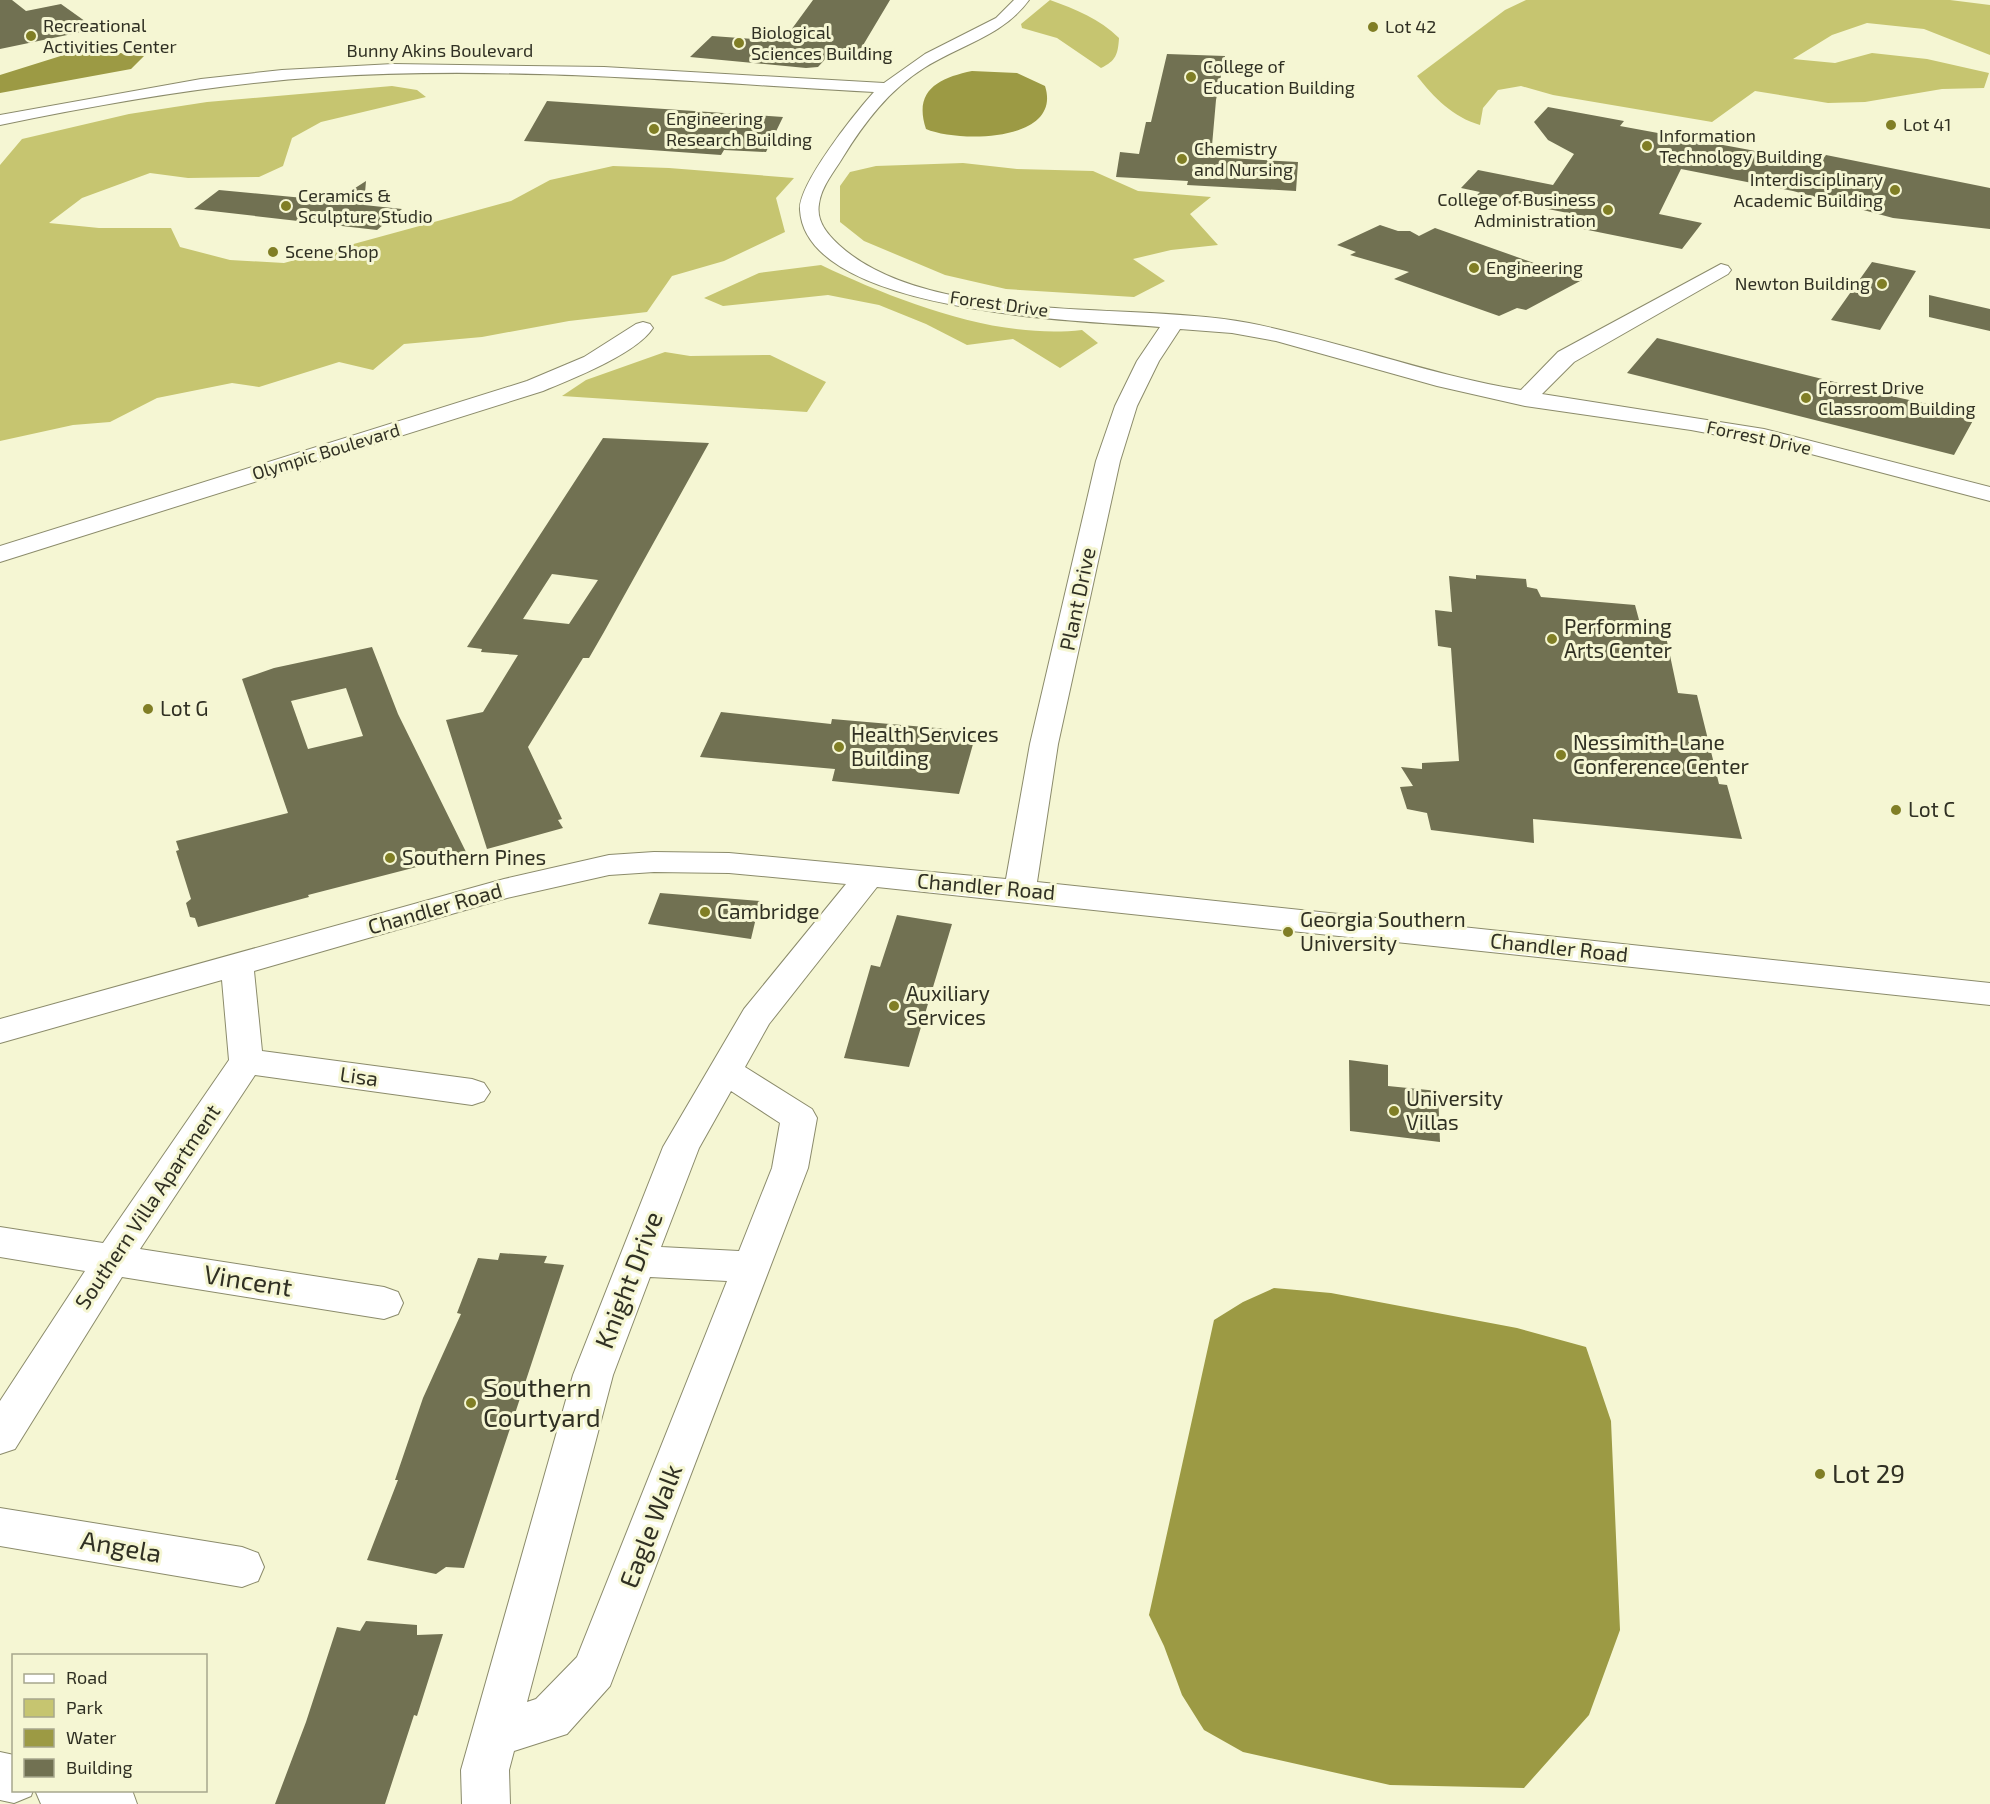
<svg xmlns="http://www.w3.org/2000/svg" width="1990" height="1804" viewBox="0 0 1990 1804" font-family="'Exo 2',sans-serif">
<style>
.green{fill:#c6c570}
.water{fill:#9c9a44}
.building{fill:#717152;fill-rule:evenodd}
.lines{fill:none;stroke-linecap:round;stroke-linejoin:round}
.minor-casing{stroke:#8b8b6b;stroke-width:2}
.minor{fill:#fff;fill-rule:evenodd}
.poi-dot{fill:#807e25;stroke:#f5f6d3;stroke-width:2}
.labels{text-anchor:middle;stroke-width:6;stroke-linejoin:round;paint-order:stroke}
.far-poi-label{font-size:18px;fill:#303023;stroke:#f5f6d3;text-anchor:start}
.far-street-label{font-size:18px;fill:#303023;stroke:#f5f6d3}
.street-label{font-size:21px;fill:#303023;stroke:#f5f6d3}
.poi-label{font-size:21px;fill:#303023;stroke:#f5f6d3;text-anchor:start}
.near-street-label{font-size:26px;fill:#303023;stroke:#f5f6d3}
.near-poi-label{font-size:26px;fill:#303023;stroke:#f5f6d3;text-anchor:start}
</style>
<rect width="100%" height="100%" fill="#f5f6d3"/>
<path class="green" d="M 1050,0 C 1075,9 1100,19 1119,38 C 1118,54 1116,61 1101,68 L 1057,38 L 1022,28 L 1021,24 Z
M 1526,0 L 1950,0 L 1990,5 L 1990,55 L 1924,29 L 1867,23 L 1832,35 L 1793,59 L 1835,63 L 1872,53 L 1927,59 L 1989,73 L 1984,88 L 1942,89 L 1865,102 L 1828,103 L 1755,91 L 1712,122 L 1553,95 L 1521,86 L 1498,90 L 1483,108 L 1480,125 C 1453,117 1434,98 1417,76 L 1505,10 Z
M 392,86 L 417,90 L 426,97 L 321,122 L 292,138 L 283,166 L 259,177 L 188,178 L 150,173 L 82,198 L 49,223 L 99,228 L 171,228 L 180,247 L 230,260 L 284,263 L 511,201 L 550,180 L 613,166 L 669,168 L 794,178 L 776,198 L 785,232 L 724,261 L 672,276 L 647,312 L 569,321 L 482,337 L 404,344 L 373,370 L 339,362 L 259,387 L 232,383 L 157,398 L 110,422 L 73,425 L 0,441 L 0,165 L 22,139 L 129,114 L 207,102 Z
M 963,163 L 1017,169 L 1093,171 L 1138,191 L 1211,197 L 1190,214 L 1218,245 L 1171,250 L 1133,259 L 1165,281 L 1134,297 L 1006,289 L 945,275 L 864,241 L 840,222 L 840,186 L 850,172 L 876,166 Z
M 821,265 C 897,301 997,340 1082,330 L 1098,343 L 1060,368 L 1013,339 L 967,345 L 926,324 L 879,305 L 828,295 L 723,306 L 704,298 L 759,273 Z
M 665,352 L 690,356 L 770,355 L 826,382 L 807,412 L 562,396 L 586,380 Z"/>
<path class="water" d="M 96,50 L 144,56 L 131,69 L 0,93 L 0,75 L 67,54 Z
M 972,71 L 1017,73 L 1045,86 C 1063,142 959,143 926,129 C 913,90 939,78 972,71 Z
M 1274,1288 L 1331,1293 L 1517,1328 L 1586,1347 L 1611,1421 L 1620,1630 L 1589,1715 L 1524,1788 L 1390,1785 L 1243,1752 L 1204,1730 L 1182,1695 L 1164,1646 L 1149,1615 L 1214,1320 L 1243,1302 Z"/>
<path class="building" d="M 0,0 L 12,0 L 26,11 L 61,4 L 96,29 L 0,49 Z
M 813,0 L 890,0 L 856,57 L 829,55 L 818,67 L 806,68 L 690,57 L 712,36 L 783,41 Z
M 1167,54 L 1225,56 L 1216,100 L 1211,157 L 1298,162 L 1296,191 L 1187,185 L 1188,181 L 1116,177 L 1120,152 L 1139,154 L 1146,122 L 1151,122 Z
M 547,101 L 783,117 L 766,152 L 724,150 L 721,155 L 524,141 Z
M 1548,107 L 1624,121 L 1620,126 L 1820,163 L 1826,155 L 1990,188 L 1990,229 L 1893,218 L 1793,191 L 1681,169 L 1659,214 L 1702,223 L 1682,249 L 1583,229 L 1593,218 L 1477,195 L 1480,192 L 1461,188 L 1478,170 L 1553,185 L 1574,154 L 1548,140 L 1534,122 Z
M 366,181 L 364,205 L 402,209 L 377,230 L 194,209 L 219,190 L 335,201 Z
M 1380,225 L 1398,231 L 1410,231 L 1419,236 L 1435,228 L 1582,280 L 1526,310 L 1517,308 L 1499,316 L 1394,279 L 1409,272 L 1350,255 L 1356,252 L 1337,245 Z
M 1872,262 L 1916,271 L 1880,330 L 1831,320 Z
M 1929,295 L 1990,309 L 1990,331 L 1929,317 Z
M 1657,338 L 1887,395 L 1976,415 L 1954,455 L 1627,373 Z
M 603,438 L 709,443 L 604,632 L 589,658 L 583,658 L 528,747 L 562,819 L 558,820 L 563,828 L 487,849 L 446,720 L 483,712 L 518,655 L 481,652 L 482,649 L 467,647 ZM 552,574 L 598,580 L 569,624 L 523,619 Z
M 1476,575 L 1526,579 L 1527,587 L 1537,589 L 1541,597 L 1635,605 L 1642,631 L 1665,632 L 1678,693 L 1697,695 L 1719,784 L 1727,785 L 1742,839 L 1533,819 L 1534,843 L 1431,830 L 1427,813 L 1407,809 L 1400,787 L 1413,786 L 1401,767 L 1422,769 L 1422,763 L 1459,761 L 1451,648 L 1438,646 L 1435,610 L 1452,612 L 1449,576 L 1476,579 Z
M 372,647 L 398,714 L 467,854 L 308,895 L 309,897 L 198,927 L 195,918 L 190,917 L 186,903 L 191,899 L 176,851 L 179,850 L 176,841 L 288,813 L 242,679 L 274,668 ZM 346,688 L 363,736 L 308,749 L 291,701 Z
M 721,712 L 831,724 L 832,719 L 948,729 L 948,735 L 975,737 L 959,794 L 832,781 L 835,769 L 700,757 Z
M 660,893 L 760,901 L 751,939 L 648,924 Z
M 897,915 L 952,924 L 909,1067 L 844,1058 L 871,965 L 880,967 Z
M 1349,1060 L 1388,1065 L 1388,1086 L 1438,1091 L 1440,1142 L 1350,1131 Z
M 500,1253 L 547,1256 L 544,1263 L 564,1265 L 464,1568 L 446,1567 L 436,1574 L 367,1560 L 398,1480 L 395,1480 L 423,1398 L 461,1314 L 457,1313 L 478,1258 L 498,1260 Z
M 366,1621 L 417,1625 L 417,1635 L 443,1634 L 417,1716 L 414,1715 L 385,1804 L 275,1804 L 306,1722 L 337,1627 L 360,1631 Z"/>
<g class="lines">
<defs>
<path id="minor" d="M 1014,0 L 1029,0 C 1003,36 960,45 924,68 C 889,90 864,123 843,157 C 834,172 821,187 819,204 C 816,221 827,234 839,245 C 929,327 1133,301 1249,323 C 1341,341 1429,375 1521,390 L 1558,352 L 1721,264 L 1728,266 L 1731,270 L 1728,274 L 1574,362 L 1542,394 L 1764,429 L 1990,487 L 1990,501 L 1792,449 L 1691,430 L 1525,406 L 1437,386 L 1276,341 L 1232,333 L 1180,329 L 1159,361 L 1137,406 L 1120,461 L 1058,744 L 1037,882 L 1990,983 L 1990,1005 L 877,887 L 769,1024 L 745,1067 L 812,1109 L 817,1118 L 808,1168 L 610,1686 L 567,1734 L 514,1751 L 509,1770 L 510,1804 L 462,1804 L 461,1770 L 573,1375 L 663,1147 L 744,1009 L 846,884 L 729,873 L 654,872 L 609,875 L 507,898 L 254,971 L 262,1051 L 472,1079 L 484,1083 L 490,1092 L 484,1101 L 472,1105 L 255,1075 L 140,1249 L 384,1287 L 398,1292 L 403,1303 L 398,1314 L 384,1319 L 122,1277 L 15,1449 L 0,1454 L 0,1401 L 85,1271 L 0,1257 L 0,1227 L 103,1243 L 229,1060 L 222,980 L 0,1043 L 0,1019 L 504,879 L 609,855 L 654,852 L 729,853 L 1006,879 L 1030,744 L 1096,461 L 1115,406 L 1137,361 L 1160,327 C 1086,321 806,314 800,210 C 798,184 856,112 874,92 C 691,82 506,65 322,77 C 214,84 106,103 0,125 L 0,115 L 201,79 L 282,70 L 393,64 L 604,67 L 884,83 L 925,54 L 996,18 ZM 731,1091 L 780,1123 L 772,1168 L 739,1251 L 661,1247 L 699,1148 ZM 650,1277 L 727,1281 L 577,1657 L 536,1699 L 527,1702 L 613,1375 Z
M 643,322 L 650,324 L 653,328 C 636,354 572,379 543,391 L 0,562 L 0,546 L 527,381 L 584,357 L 636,324 Z
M 0,1508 L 242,1547 L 258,1553 L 264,1567 L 258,1581 L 242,1587 L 0,1546 Z
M 0,1752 L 14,1755 L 14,1790 L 33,1790 L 31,1796 L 14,1803 L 0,1800 Z
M 35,1790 L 132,1790 L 137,1804 L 41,1804 Z"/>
</defs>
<use href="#minor" class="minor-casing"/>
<use href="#minor" class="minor"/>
</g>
<g class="poi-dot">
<circle cx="1373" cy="27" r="6"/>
<circle cx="31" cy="36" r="6"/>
<circle cx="739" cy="43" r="6"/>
<circle cx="1191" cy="77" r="6"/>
<circle cx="1891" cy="125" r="6"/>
<circle cx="654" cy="129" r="6"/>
<circle cx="1647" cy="146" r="6"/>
<circle cx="1182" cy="159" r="6"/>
<circle cx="1895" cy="190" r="6"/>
<circle cx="286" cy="206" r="6"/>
<circle cx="1608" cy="210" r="6"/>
<circle cx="273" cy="252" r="6"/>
<circle cx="1474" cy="268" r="6"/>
<circle cx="1882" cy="284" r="6"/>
<circle cx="1806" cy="398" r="6"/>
<circle cx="1552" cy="639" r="6"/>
<circle cx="148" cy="709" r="6"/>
<circle cx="839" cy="747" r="6"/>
<circle cx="1561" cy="755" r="6"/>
<circle cx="1896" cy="810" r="6"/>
<circle cx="390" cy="858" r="6"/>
<circle cx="705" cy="912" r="6"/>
<circle cx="1288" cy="932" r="6"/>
<circle cx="894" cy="1006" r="6"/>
<circle cx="1394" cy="1111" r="6"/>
<circle cx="471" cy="1403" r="6"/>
<circle cx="1820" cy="1474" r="6"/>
</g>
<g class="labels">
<g class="far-poi-label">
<text x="43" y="32">Recreational<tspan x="43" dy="21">Activities Center</tspan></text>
<text x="1385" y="33">Lot 42</text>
<text x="751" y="39">Biological<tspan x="751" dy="21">Sciences Building</tspan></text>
<text x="1203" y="73">College of<tspan x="1203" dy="21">Education Building</tspan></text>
<text x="666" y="125">Engineering<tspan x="666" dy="21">Research Building</tspan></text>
<text x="1903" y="131">Lot 41</text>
<text x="1659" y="142">Information<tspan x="1659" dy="21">Technology Building</tspan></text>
<text x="1194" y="155">Chemistry<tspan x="1194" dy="21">and Nursing</tspan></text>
<text x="1883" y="186" text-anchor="end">Interdisciplinary<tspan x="1883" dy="21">Academic Building</tspan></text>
<text x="298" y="202">Ceramics &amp;<tspan x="298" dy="21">Sculpture Studio</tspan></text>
<text x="1596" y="206" text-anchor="end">College of Business<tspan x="1596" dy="21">Administration</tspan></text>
<text x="285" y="258">Scene Shop</text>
<text x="1486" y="274">Engineering</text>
<text x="1870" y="290" text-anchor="end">Newton Building</text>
<text x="1818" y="394">Forrest Drive<tspan x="1818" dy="21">Classroom Building</tspan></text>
</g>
<g class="far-street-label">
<text x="440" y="57">Bunny Akins Boulevard</text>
<text transform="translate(999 304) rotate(8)" y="6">Forest Drive</text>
<text transform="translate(1759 438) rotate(12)" y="6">Forrest Drive</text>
<text transform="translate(326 452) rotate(-17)" y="6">Olympic Boulevard</text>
</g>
<g class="street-label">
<text transform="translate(1078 599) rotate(-78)" y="7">Plant Drive</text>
<text transform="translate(986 887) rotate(5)" y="7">Chandler Road</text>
<text transform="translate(435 909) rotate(-16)" y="7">Chandler Road</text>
<text transform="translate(1559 948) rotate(6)" y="7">Chandler Road</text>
<text transform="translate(359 1077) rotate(8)" y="7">Lisa</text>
<text transform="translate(148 1207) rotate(-56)" y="7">Southern Villa Apartment</text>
</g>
<g class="poi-label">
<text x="1564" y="634">Performing<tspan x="1564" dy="24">Arts Center</tspan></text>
<text x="160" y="716">Lot G</text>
<text x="851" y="742">Health Services<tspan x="851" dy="24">Building</tspan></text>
<text x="1573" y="750">Nessimith-Lane<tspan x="1573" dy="24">Conference Center</tspan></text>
<text x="1908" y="817">Lot C</text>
<text x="402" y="865">Southern Pines</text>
<text x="717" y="919">Cambridge</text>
<text x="1300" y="927">Georgia Southern<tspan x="1300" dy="24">University</tspan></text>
<text x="906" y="1001">Auxiliary<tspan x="906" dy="24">Services</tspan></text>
<text x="1406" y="1106">University<tspan x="1406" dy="24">Villas</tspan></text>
</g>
<g class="near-street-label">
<text transform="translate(629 1280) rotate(-69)" y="9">Knight Drive</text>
<text transform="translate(248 1281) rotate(9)" y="9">Vincent</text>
<text transform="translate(651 1526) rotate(-69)" y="9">Eagle Walk</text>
<text transform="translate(121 1547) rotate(10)" y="9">Angela</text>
</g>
<g class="near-poi-label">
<text x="483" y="1397">Southern<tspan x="483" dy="30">Courtyard</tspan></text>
<text x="1832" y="1483">Lot 29</text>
</g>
</g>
<rect x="12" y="1654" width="195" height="138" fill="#f5f6d3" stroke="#a6a78d" stroke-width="1.5"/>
<rect x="24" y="1674" width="30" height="9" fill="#ffffff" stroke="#a6a78d" stroke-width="1.5"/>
<text x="66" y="1684" font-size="18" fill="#303023">Road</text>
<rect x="24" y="1699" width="30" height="18" fill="#c6c570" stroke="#a6a78d" stroke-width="1.5"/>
<text x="66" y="1714" font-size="18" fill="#303023">Park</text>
<rect x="24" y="1729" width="30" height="18" fill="#9c9a44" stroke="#a6a78d" stroke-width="1.5"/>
<text x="66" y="1744" font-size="18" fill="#303023">Water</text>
<rect x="24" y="1759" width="30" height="18" fill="#717152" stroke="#a6a78d" stroke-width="1.5"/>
<text x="66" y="1774" font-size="18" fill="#303023">Building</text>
</svg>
